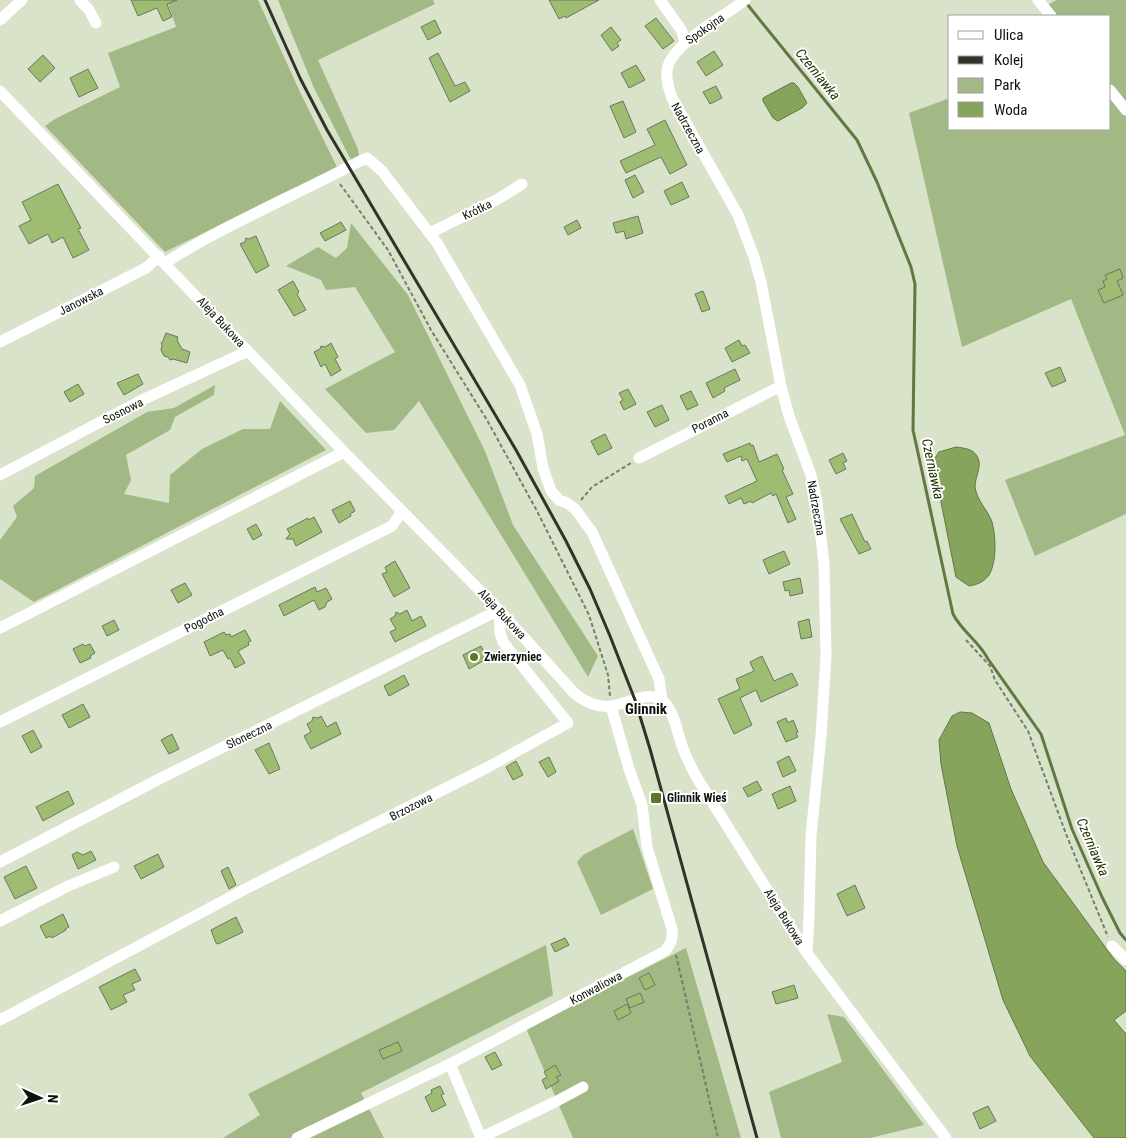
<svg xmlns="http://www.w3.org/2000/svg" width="1126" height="1138" viewBox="0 0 1126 1138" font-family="'Roboto Condensed',sans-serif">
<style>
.green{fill:#a2b885}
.water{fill:#86a45b;stroke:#627843}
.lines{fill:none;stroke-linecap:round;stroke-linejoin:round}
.stream{stroke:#627843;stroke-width:3}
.building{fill:#9ebd73;stroke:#6c765f}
.path{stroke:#767d6c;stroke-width:2;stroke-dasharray:4 2.5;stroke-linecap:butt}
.minor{stroke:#fff;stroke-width:11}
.rail{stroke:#2f3328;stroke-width:3}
.poi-dot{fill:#5a772b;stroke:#fff;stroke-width:2}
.labels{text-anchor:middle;stroke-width:4;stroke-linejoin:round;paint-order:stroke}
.street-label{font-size:12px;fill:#0f120a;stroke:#fff}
.poi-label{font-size:12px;font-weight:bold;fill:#0f120a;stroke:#fff;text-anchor:start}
.water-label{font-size:14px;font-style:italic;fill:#253700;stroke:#fff}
.quarter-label{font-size:15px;font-weight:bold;fill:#0f120a;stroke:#fff}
</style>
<rect width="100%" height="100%" fill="#d8e3ca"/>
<path class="green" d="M 167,0 L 258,0 L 300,92 L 337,167 L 165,252 L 45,126 L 55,119 L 120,87 L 108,53 L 176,27 Z
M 278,0 L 433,0 L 435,4 L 318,60 L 358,149 L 359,156 L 351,160 L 314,88 Z
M 1056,0 L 1126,0 L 1126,514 L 1035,556 L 1005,480 L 1125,435 L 1071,299 L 962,347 L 909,113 L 950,98 L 950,129 L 1110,129 L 1110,16 L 1057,16 L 1048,5 Z
M 351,223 L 408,295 L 485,451 L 513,525 L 598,656 L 588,677 L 419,401 L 394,430 L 366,433 L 325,389 L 395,352 L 355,287 L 326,290 L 321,280 L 286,266 L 318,247 L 336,258 L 347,248 Z
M 215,385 L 214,395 L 175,417 L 170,430 L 126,455 L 131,480 L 124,494 L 169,503 L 170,475 L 202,449 L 243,429 L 270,429 L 280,401 L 326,450 L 34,602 L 0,579 L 0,540 L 17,517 L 13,506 L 34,488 L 35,476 L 147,412 L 174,408 Z
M 633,829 L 653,889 L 601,915 L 577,862 L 583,855 Z
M 546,945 L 553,995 L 361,1093 L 384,1138 L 223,1138 L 260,1115 L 248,1094 Z
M 686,948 L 741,1138 L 573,1138 L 526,1028 Z
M 827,1014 L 844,1017 L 924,1125 L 870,1138 L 781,1138 L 769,1092 L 842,1062 Z"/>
<path class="water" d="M 791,83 L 794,83 L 798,87 L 807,103 L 802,108 L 778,121 L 773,118 L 763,101 L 763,98 Z
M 956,447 C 964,448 973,449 977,456 C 983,465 975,477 975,486 C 976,500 988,510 992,522 C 996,536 997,562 989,575 C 984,582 976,585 969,586 L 956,577 L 934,467 L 935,458 L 939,452 Z
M 960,712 L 972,713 L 989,723 L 1011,789 L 1043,862 L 1114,959 L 1126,971 L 1126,1011 L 1114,1020 L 1126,1034 L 1126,1138 L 1094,1138 L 1030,1056 L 1003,1000 L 957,846 L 941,764 L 939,740 L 952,716 Z"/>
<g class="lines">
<path class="stream" d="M 747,4 L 857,140 L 877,182 L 911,267 L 915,284 L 913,430 L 953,614 C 963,633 978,640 988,659 L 1041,734 L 1072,829 L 1102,897 L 1120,933 L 1126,940"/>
</g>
<path class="building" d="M 131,0 L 177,0 L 167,4 L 172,17 L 163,21 L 157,8 L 138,16 Z
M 549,0 L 599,0 L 566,18 L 565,16 L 559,19 Z
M 656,18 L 674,41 L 663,49 L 645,26 Z
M 435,20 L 441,33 L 428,40 L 421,27 Z
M 611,27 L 621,40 L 617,43 L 619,46 L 612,51 L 601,35 Z
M 714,51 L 723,65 L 706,76 L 697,62 Z
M 438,53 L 455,86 L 465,82 L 470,91 L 450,102 L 429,58 Z
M 43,55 L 55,68 L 40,82 L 28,69 Z
M 636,65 L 645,80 L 629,88 L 621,73 Z
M 88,69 L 98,88 L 79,97 L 70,78 Z
M 716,86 L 722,98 L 710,104 L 703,92 Z
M 623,101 L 636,132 L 624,138 L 610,106 Z
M 665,120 L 687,165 L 670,174 L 661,157 L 626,173 L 620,161 L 655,145 L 647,129 Z
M 635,175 L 644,192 L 633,198 L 625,180 Z
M 682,182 L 689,197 L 671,205 L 664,191 Z
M 58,184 L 81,228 L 78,229 L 89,250 L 73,258 L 63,237 L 52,243 L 48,234 L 29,244 L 19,226 L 31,220 L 22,202 Z
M 638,216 L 643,233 L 626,239 L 624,231 L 616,233 L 613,223 Z
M 577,220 L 581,228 L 568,235 L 564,227 Z
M 341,222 L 346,230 L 325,241 L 320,233 Z
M 256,236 L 269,266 L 256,273 L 240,244 L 245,242 L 246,238 L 249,239 Z
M 1120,269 L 1123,278 L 1117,281 L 1123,295 L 1104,303 L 1098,290 L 1105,287 L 1103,281 L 1107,279 L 1105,275 Z
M 293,281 L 299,292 L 297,294 L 306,310 L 294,316 L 278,290 Z
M 703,291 L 710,309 L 702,312 L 695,294 Z
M 166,333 L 178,337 L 177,340 L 182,349 L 190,352 L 187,363 L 173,359 L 170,360 L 168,357 L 164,356 L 161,350 L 162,345 L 161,343 L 163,341 Z
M 739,340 L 742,346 L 745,345 L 750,353 L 732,362 L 725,348 Z
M 331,343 L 338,357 L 335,359 L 341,370 L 331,376 L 325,364 L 321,367 L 314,352 L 320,349 L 321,346 L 325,347 Z
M 1060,367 L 1066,381 L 1052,387 L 1045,373 Z
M 735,369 L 740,380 L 724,388 L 725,391 L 713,398 L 706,383 Z
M 138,374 L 143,384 L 124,395 L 117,383 Z
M 78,384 L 84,394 L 70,402 L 64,392 Z
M 628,389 L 636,404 L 624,410 L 620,402 L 623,400 L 619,393 Z
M 691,391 L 698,405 L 687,410 L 680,396 Z
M 662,405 L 669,420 L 655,427 L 647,412 Z
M 605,434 L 612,448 L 598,455 L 591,441 Z
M 750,443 L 751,446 L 753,445 L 759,462 L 777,454 L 784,469 L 782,470 L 793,494 L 786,497 L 796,519 L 788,523 L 776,494 L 773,496 L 771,493 L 752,503 L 751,501 L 744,504 L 741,498 L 729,504 L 725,496 L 757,481 L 747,459 L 742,461 L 741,456 L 727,462 L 723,454 Z
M 843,453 L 847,461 L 843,463 L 846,469 L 836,474 L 829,460 Z
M 350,501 L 355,511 L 350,514 L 351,516 L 339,523 L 332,510 Z
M 852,514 L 865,542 L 867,541 L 871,549 L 859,554 L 840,519 Z
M 314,517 L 322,532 L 296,546 L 293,539 L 286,539 L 290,534 L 287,529 L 308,518 L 309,520 Z
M 256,524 L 262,535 L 253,540 L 247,529 Z
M 784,551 L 790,564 L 769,574 L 763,560 Z
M 395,561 L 410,588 L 394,597 L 382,574 L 387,572 L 385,567 Z
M 800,578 L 803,593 L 790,596 L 789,590 L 785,591 L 783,582 Z
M 185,583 L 192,595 L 178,603 L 171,590 Z
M 315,587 L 317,592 L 326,588 L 332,599 L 327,602 L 325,607 L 319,610 L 314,600 L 284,616 L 279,605 Z
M 407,610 L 412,621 L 421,616 L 426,626 L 395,642 L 390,632 L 396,629 L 390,619 L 395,616 L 396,612 L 400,614 Z
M 809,619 L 812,637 L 801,639 L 798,622 Z
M 114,620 L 119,630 L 107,636 L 102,626 Z
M 245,630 L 251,641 L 248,642 L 249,645 L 238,651 L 245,663 L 235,668 L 230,658 L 228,659 L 223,650 L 210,656 L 204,642 L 224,632 L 226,635 L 230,634 L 231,637 Z
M 83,644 L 85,646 L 90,644 L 95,653 L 90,656 L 91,658 L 80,663 L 73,649 Z
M 481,646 L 486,656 L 482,658 L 483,661 L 469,669 L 463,655 Z
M 762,656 L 774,681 L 792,673 L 798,685 L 761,702 L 756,690 L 740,698 L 752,725 L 734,734 L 718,699 L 740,689 L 736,679 L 754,671 L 750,662 Z
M 404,675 L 409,685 L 389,696 L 384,686 Z
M 83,704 L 90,717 L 69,728 L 62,715 Z
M 321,716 L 327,727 L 336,722 L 341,734 L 311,749 L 304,736 L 311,732 L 307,724 L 312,721 L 313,717 L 318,718 Z
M 786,718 L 788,723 L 793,720 L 798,732 L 796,733 L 798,737 L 786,742 L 777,722 Z
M 33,730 L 42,747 L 31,753 L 22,736 Z
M 172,734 L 179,749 L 169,754 L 161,740 Z
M 269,743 L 280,769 L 269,774 L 255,750 Z
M 789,756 L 796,771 L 783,777 L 777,762 Z
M 549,757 L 556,772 L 548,777 L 539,762 Z
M 516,761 L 523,775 L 513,780 L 506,767 Z
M 757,781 L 762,790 L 748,797 L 743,788 Z
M 790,786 L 796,801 L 778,809 L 772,794 Z
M 68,791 L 74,804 L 43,821 L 36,807 Z
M 91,851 L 96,860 L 78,869 L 72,855 L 77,852 L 83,855 Z
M 158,854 L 164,867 L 141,879 L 134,866 Z
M 26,866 L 37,888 L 15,899 L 4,877 Z
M 228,867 L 236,885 L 229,889 L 221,871 Z
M 855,885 L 865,908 L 847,916 L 837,894 Z
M 63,914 L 69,927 L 65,929 L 66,930 L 52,938 L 51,936 L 46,938 L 40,926 Z
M 236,917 L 243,932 L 218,944 L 216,943 L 211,930 Z
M 565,938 L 569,945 L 555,952 L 551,944 Z
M 135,969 L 141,980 L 132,984 L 135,990 L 123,995 L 127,1002 L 111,1010 L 99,987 Z
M 649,973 L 655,985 L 645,990 L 639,978 Z
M 794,985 L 798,998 L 776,1004 L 772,992 Z
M 640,993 L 644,1002 L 630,1008 L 626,999 Z
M 627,1004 L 631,1013 L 618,1020 L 614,1011 Z
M 398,1042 L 402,1051 L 383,1059 L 379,1050 Z
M 495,1052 L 502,1065 L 492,1070 L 485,1057 Z
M 555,1065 L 561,1075 L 556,1077 L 559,1081 L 546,1089 L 542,1080 L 547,1077 L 544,1072 Z
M 440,1086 L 444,1094 L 441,1095 L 446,1105 L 432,1112 L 425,1097 L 432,1093 L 431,1090 Z
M 988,1106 L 996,1121 L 980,1129 L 973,1113 Z"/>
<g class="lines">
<path class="path" d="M 340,184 L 388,250 L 431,330 L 487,420 L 537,511 L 589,615 L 608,675 L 610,696
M 581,500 L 592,487 L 631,463
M 966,640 L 990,666 L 995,680 L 1028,731 L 1066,834 L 1108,937
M 676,955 L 718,1138"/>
<path class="minor" d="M 80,0 L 89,10 L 96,23
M 660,0 L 682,31 L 685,43
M 745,0 C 724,17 669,45 667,71 C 666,81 669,89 672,98 L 738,215 L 754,257 L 761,282 L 781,386 L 789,416 L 811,475 L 817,502 L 824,564 L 826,656 L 821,736 L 811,836 L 809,915 L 807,953
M 1038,0 L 1051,16
M 0,20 L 22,0
M 1110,90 L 1126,110
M 0,91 L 344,452 L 499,610 L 575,694 C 585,702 599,708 611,706 C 628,704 653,687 666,704 C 674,714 677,730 681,743 C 685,755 691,767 697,778 L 807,953 L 946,1138
M 430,233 L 498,199 L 522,184
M 165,263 C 226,224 294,196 358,162 L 367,158 L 382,171 L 437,243 L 520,385 L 537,434 L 543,468 L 551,491 L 559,500 L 567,503 L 575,509 L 592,532 L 659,679 L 662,700
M 0,342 L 146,268 L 159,256
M 639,458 L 781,386
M 0,475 L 142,400 L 248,351
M 0,628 L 344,452
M 0,722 L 392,526 L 402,511
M 0,862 L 161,778 L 499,610 L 500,633 L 503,642 L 568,723 L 490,766 L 251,886 L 0,1020
M 0,921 L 68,886 L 114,867
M 1112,946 L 1126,960
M 450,1064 L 481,1138
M 297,1138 L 450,1064 L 665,951 C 671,944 673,939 672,929 L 647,847 L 642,805 L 629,769 L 611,706
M 480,1138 L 557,1101 L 583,1087"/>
<path class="rail" d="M 265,0 L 300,78 L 327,130 L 516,450 L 566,541 L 590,589 L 610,636 L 635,700 L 650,749 L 757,1138"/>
</g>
<g class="poi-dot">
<circle cx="474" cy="657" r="5"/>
<rect x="650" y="792" width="12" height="12" rx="2.5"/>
</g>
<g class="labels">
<g class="street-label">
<text transform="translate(705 29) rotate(-35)" y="4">Spokojna</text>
<text transform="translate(688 128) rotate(61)" y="4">Nadrzeczna</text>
<text transform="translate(477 210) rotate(-26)" y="4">Krótka</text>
<text transform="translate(81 301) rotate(-27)" y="4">Janowska</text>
<text transform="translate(221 322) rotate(47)" y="4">Aleja Bukowa</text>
<text transform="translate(123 411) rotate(-27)" y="4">Sosnowa</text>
<text transform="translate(710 421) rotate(-27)" y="4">Poranna</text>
<text transform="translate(816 508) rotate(80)" y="4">Nadrzeczna</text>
<text transform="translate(502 614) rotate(47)" y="4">Aleja Bukowa</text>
<text transform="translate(204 620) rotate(-27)" y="4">Pogodna</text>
<text transform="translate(249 735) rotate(-26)" y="4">Słoneczna</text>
<text transform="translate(411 807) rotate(-27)" y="4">Brzozowa</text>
<text transform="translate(784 917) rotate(58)" y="4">Aleja Bukowa</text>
<text transform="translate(596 988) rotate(-28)" y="4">Konwaliowa</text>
</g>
<g class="poi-label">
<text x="484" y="661">Zwierzyniec</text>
<text x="667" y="802">Glinnik Wieś</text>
</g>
<g class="water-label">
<text transform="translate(818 74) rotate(51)" y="5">Czerniawka</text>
<text transform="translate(933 469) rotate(78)" y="5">Czerniawka</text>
<text transform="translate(1093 847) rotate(67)" y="5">Czerniawka</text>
</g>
<g class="quarter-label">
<text x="646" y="714">Glinnik</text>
</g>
</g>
<rect x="948" y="15" width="162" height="115" fill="#ffffff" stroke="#9fa09d"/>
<rect x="958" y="31" width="25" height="8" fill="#ffffff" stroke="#9fa09d"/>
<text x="994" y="40" font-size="15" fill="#0f120a">Ulica</text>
<rect x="958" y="56" width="25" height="8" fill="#2f3328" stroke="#9fa09d"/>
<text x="994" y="65" font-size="15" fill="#0f120a">Kolej</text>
<rect x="958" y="78" width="25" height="15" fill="#a2b885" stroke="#9fa09d"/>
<text x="994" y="90" font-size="15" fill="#0f120a">Park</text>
<rect x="958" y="102" width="25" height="15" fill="#86a45b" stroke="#9fa09d"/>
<text x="994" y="115" font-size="15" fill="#0f120a">Woda</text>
<g transform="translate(40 1098) rotate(93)" stroke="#ffffff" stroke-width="4" paint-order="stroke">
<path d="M0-4L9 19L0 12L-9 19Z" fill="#0f120a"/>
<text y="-8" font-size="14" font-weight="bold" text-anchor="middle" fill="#0f120a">N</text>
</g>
</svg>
